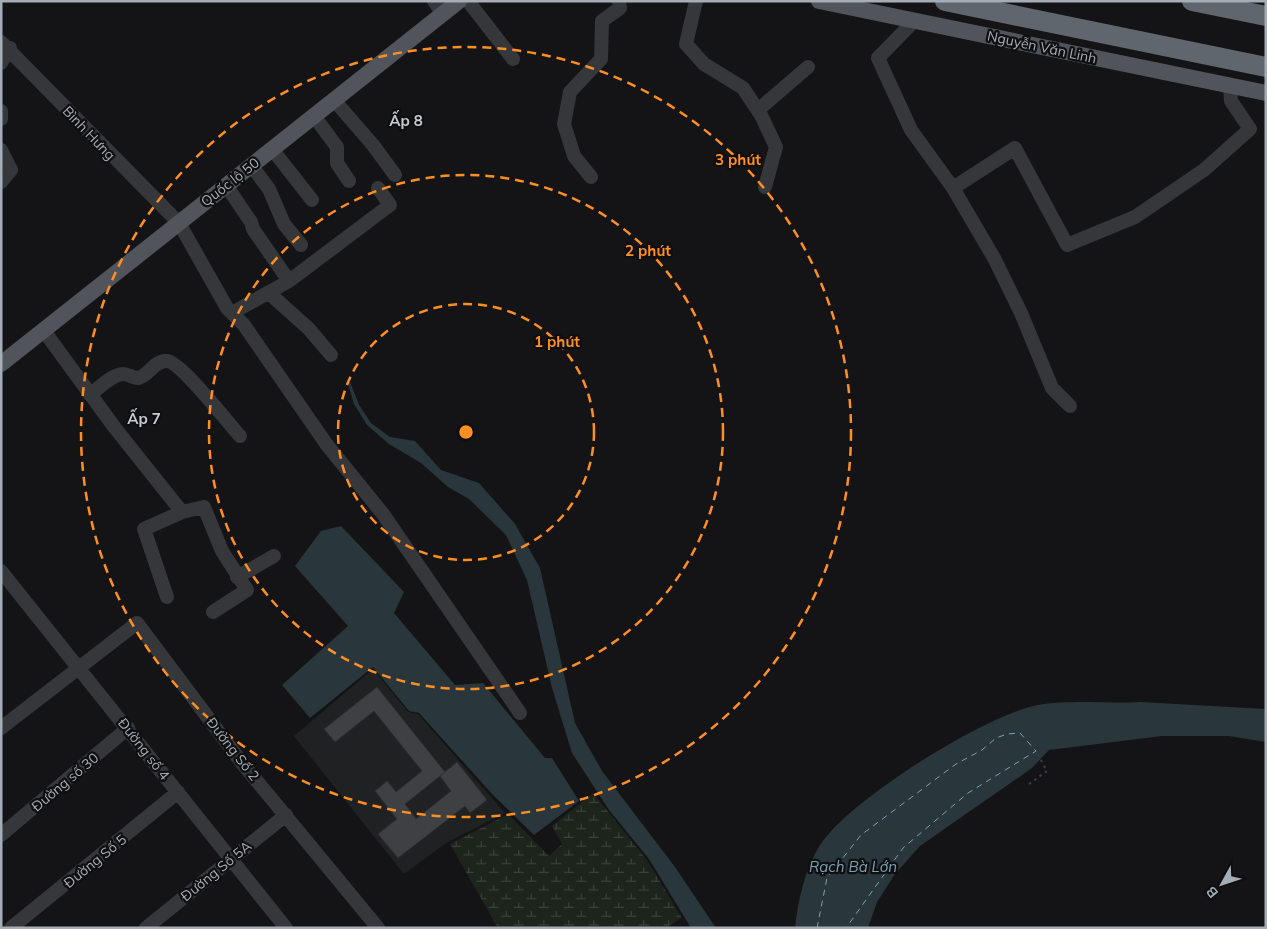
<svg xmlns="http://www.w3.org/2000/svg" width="1267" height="929" viewBox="0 0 1267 929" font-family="Mulish,sans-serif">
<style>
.built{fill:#202123}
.wetland{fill:url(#wetland-marsh)}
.water{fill:#29363b}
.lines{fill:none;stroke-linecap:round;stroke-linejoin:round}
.ferry{stroke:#79a3b5;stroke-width:1;stroke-dasharray:6 5;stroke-linecap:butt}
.building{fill:#3e4043;stroke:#2e2f32}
.path{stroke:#3b3e42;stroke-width:2;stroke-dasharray:2.5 4;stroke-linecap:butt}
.minor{stroke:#35373b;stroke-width:14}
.major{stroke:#51555b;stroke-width:16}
.highway{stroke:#60666d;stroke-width:20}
.ring{fill:none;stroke:#ff8f23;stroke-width:2.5;stroke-dasharray:9 6}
.labels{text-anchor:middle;stroke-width:4.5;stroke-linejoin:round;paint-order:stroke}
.street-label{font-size:14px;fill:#a5aeb7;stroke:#0f0f11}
.neighbourhood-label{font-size:15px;font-weight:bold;fill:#c6ccd3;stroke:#0f0f11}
.water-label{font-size:15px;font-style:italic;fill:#79a3b5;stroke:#0f0f11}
.centre{fill:#ff8f23;stroke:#0f0f11;stroke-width:2.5}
.ring-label{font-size:15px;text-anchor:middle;font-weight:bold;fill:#ff8f23;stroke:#0f0f11;stroke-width:4.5;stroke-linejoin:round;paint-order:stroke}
</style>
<defs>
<pattern id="wetland-marsh" width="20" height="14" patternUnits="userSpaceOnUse" patternTransform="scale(1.25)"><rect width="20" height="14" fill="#1c241c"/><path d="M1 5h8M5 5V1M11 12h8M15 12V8" fill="none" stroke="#3a413b"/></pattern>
</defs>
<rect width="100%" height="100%" fill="#141416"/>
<path class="built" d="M 373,669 L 408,712 L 418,714 L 505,813 L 446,843 L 404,874 L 294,736 Z"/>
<path class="wetland" d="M 593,793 L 647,860 L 682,918 L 665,928 L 498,928 L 450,844 L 508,814 L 549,856 L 562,844 L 552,826 Z"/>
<path class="water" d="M 347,380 L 350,382 L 359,405 L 371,423 L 390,437 L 415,441 L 441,470 L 479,483 L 515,524 L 540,568 L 575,723 L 602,771 L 675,867 L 716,928 L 691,928 L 649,859 L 609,810 L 572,753 L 552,688 L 527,580 L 506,535 L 469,499 L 448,487 L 421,463 L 389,444 L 367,425 L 354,404 Z
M 341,526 L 404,592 L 394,613 L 455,685 L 483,683 L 545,758 L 552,758 L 579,801 L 534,835 L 493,795 L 419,713 L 409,711 L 373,667 L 310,718 L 282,685 L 348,626 L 295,566 L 321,531 Z
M 1140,702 L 1266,709 L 1266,742 L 1229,736 L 1162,736 L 1049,750 L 1032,768 L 920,846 L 895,874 L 877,902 L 868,928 L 795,928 C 798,900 805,869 820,845 C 849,800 985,715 1038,705 C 1071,699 1107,704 1140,702 Z"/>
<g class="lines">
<path class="ferry" d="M 817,928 L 827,878 L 861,835 L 956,764 L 982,750 L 996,738 L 1007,734 L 1020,733 L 1036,751 L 968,793 L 903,848 L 846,928"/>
</g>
<path class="building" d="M 377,687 L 445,772 L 405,804 L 416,819 L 451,791 L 440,776 L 457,762 L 487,800 L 470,813 L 465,806 L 398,858 L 378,834 L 397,819 L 375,791 L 387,781 L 396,792 L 422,771 L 374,711 L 335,742 L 324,729 Z"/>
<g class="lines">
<path class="path" d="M 1029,784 L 1047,771 L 1036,751"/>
<path class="minor" d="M 434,1 L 443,14
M 468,1 L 513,59
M 696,1 L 686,44 L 704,64 L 743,88 L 761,115 L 776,147 L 765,187
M 914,21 L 878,58 L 911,130 L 953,188 L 994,258 L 1021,313 L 1052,388 L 1070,406
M 1,42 L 179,223 L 227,308 L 244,325 L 327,445 L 383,514 L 520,713
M 1,63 L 10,48
M 334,100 L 373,145 L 395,175
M 758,110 L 808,67
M 1,111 L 1,119
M 314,116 L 337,147 L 337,163 L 349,181
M 272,149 L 312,200
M 1,150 L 11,170 L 1,182
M 251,165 L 269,189 L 284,224 L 301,245
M 591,177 L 574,156 L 564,124 L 570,92 L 601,59 L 602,21 L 620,8 L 619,1
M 226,185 L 251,222 L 253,229 L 289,281
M 953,188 L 1015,148 L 1067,245 L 1135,217 L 1204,170 L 1250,129 L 1231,101 L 1230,86
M 269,293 L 309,329 L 331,355
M 232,313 L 289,281 L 390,205 L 378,188
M 44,331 L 115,428 L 182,512
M 90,395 C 99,388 111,375 123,374 C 128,374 133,378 138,378 C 149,376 154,360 167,361 C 181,362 228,423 240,436
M 1,571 L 286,928
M 237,577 L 274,556
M 167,597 L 144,529 L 182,512 L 204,507 L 222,551 L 247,590 L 213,612
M 1,728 L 137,623 L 242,763 L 378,928
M 1,835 L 128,728
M 11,928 L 178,792
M 146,928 L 286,815"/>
<path class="major" d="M 819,1 L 1266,93
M 1,364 L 459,1"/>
<path class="highway" d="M 945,1 L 1266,67
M 1192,1 L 1266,16"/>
</g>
<g class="ring">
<circle cx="466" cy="432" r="128"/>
<circle cx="466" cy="432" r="257"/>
<circle cx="466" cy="432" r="385"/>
</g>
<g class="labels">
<g class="street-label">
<text transform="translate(1042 47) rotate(12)" y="5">Nguyễn Văn Linh</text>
<text transform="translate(89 133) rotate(46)" y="5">Bình Hưng</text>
<text transform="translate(230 182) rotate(-38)" y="5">Quốc lộ 50</text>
<text transform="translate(144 749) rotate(52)" y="5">Đường số 4</text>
<text transform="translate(233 749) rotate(52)" y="5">Đường Số 2</text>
<text transform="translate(65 782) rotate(-40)" y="5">Đường số 30</text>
<text transform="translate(95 861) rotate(-39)" y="5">Đường Số 5</text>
<text transform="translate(216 871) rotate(-39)" y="5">Đường Số 5A</text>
</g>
<g class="neighbourhood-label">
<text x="406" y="126">Ấp 8</text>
<text x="144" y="424">Ấp 7</text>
</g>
<g class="water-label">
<text x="853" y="872">Rạch Bà Lớn</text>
</g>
</g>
<circle cx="466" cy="432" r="8" class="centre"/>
<g class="ring-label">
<text x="738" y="165">3 phút</text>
<text x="648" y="256">2 phút</text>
<text x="557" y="347">1 phút</text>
</g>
<rect width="1267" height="929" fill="none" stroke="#a5aeb7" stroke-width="5"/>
<g transform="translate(1222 884) rotate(230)" stroke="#0f0f11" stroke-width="4" paint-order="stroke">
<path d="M0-4L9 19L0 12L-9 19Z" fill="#a5aeb7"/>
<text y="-8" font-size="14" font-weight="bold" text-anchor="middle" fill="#a5aeb7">B</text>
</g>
</svg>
